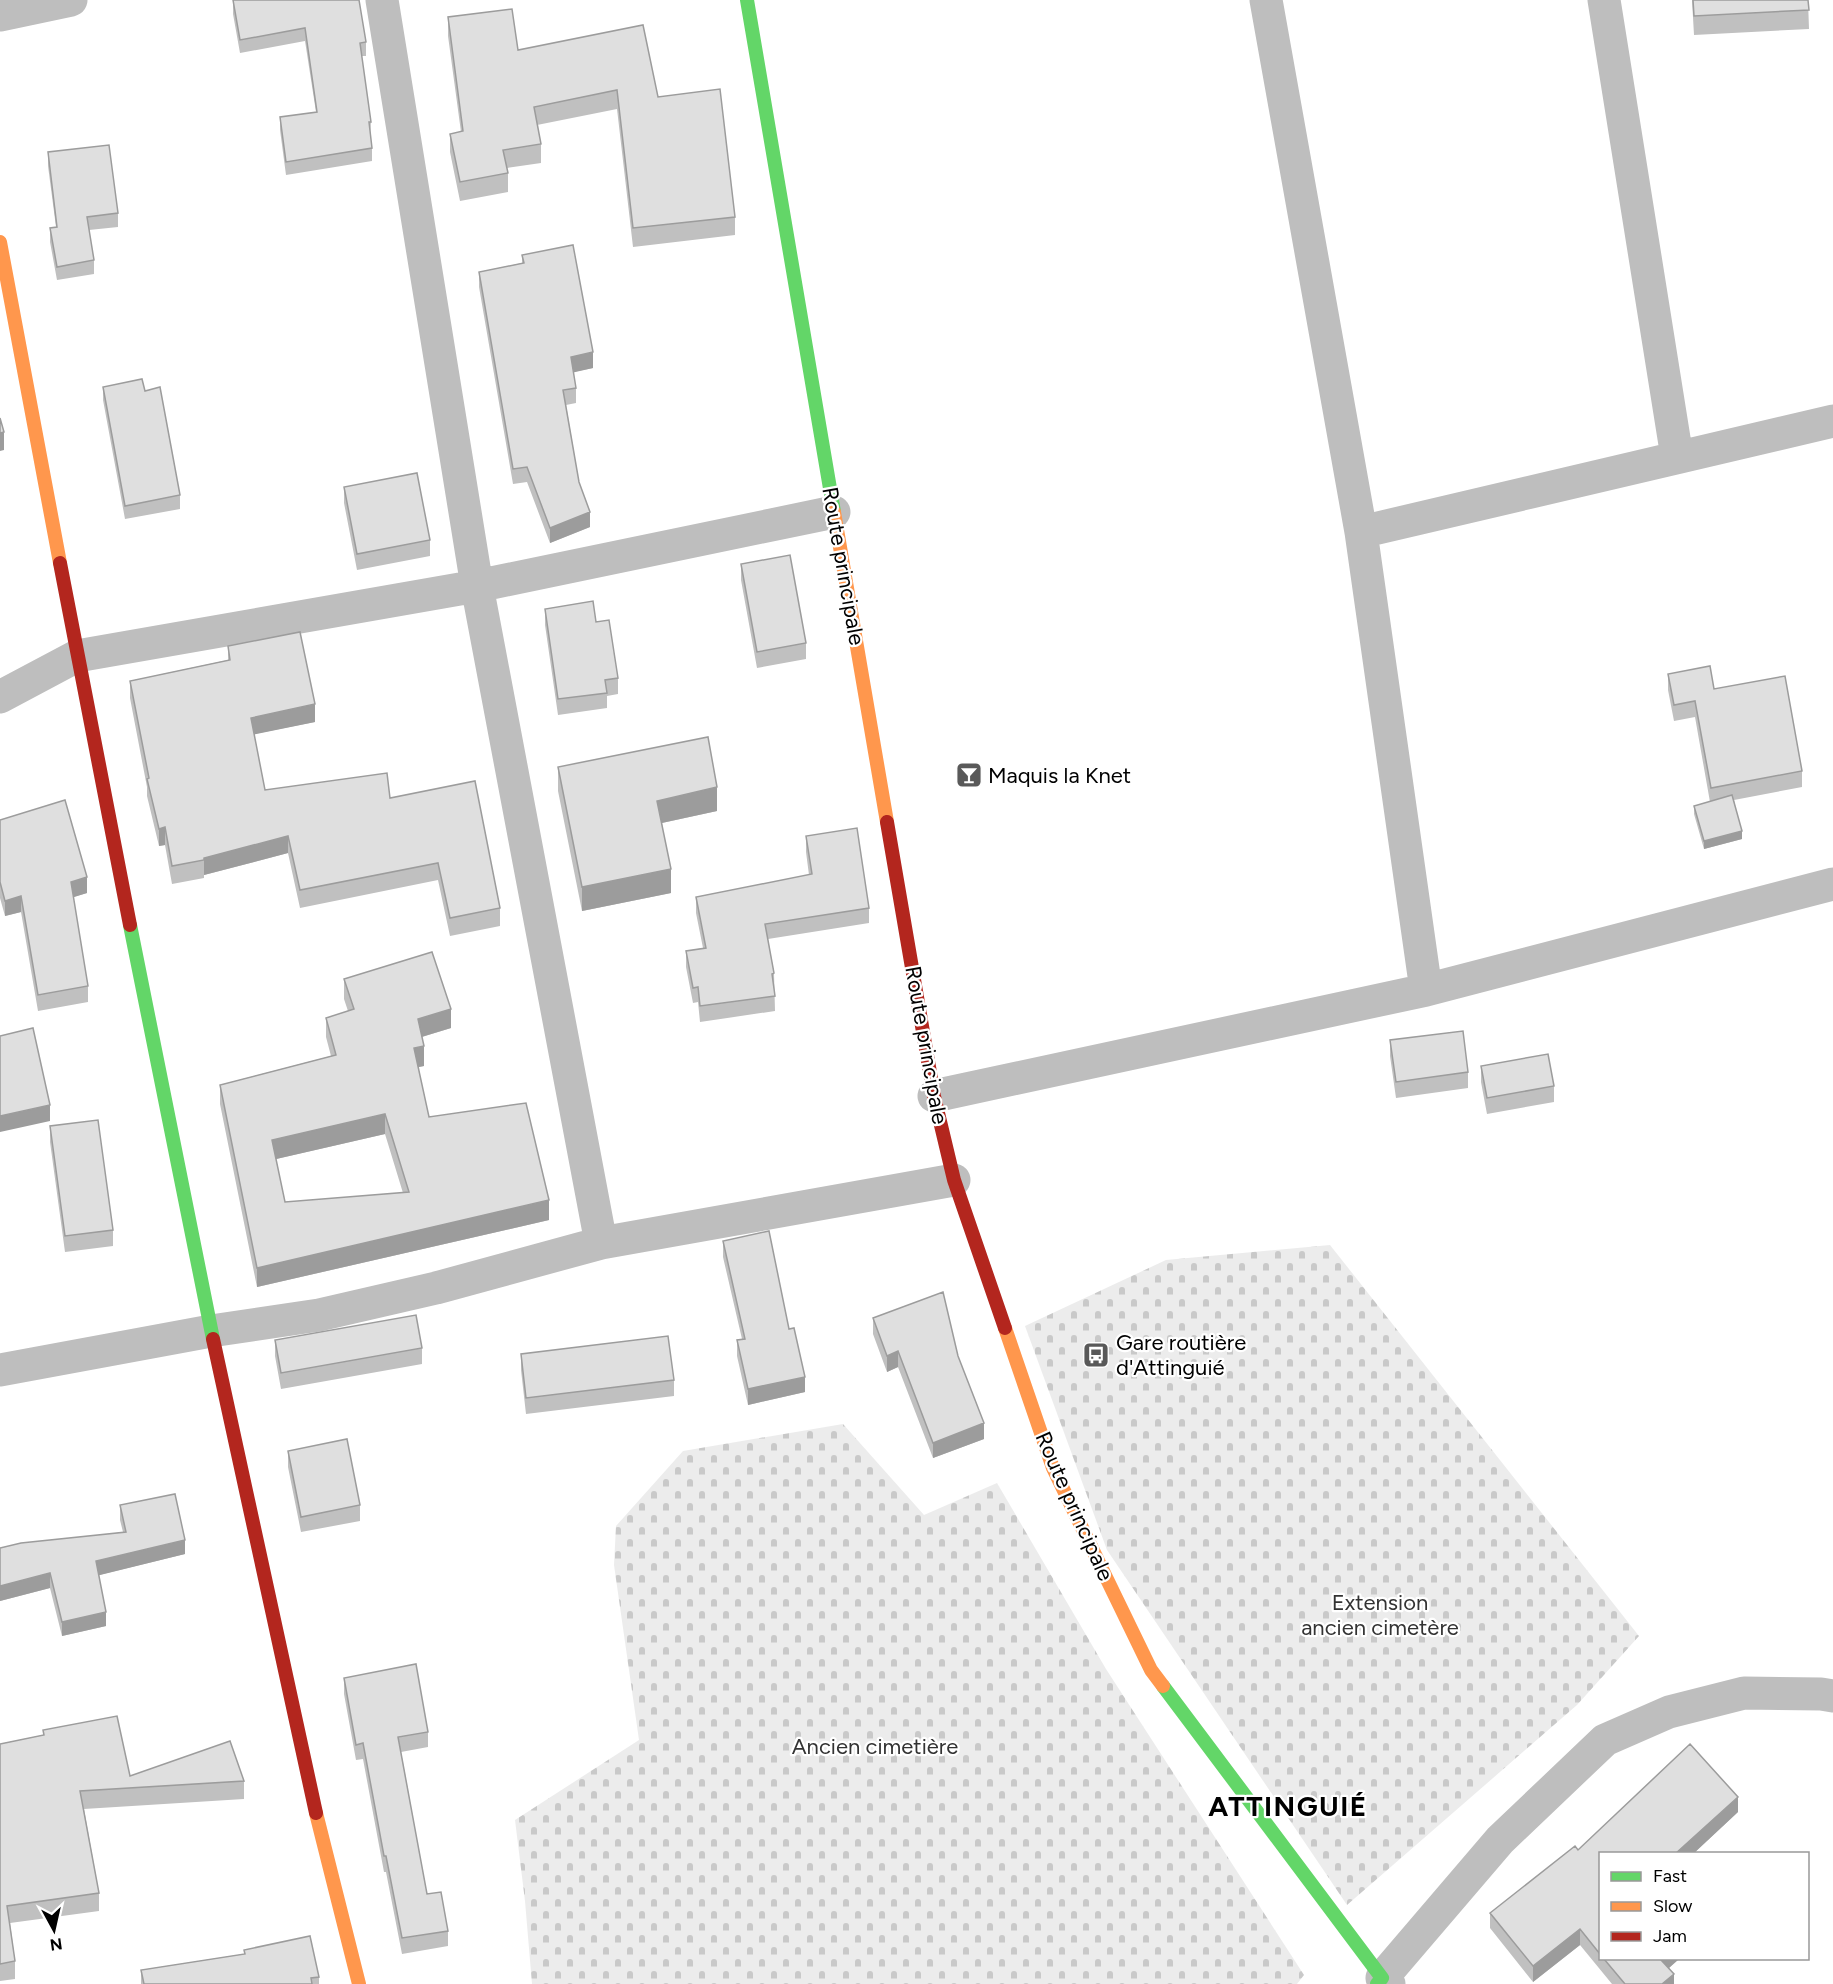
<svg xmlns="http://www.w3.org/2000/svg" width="1833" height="1984" viewBox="0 0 1833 1984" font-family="Figtree,sans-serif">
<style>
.cemetery{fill:url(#cemetery-stones)}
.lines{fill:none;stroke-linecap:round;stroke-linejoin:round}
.street{stroke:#bebebe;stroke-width:33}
.fast{stroke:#63d668;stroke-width:14}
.slow{stroke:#ff974d;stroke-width:14}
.jam{stroke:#b3261e;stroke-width:14}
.wall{fill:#c0c0c0;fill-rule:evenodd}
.shaded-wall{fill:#9c9c9c}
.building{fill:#dfdfdf;stroke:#9c9c9c;stroke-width:1.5;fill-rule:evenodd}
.labels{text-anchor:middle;stroke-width:4.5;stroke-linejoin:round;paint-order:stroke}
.street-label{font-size:22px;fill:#000;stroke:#fff}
.poi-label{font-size:22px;fill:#000;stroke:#fff;text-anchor:start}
.park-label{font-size:22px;fill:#333;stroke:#fff}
.district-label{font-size:28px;font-weight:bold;letter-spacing:1.5px;fill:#000;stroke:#fff}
</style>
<defs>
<pattern id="cemetery-stones" width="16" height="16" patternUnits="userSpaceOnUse" patternTransform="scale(1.5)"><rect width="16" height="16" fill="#ececec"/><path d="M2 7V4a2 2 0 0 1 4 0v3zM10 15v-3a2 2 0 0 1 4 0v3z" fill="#c9c9c9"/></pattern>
</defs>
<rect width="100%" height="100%" fill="#fff"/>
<path class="cemetery" d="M 1330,1245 L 1639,1636 L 1577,1705 L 1347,1905 L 1107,1550 L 1025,1326 L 1166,1260 Z
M 843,1424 L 924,1515 L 997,1483 L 1106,1669 L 1304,1975 L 1297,1984 L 532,1984 L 525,1901 L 515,1820 L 639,1740 L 614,1565 L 616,1526 L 683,1451 Z"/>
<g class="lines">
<path class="street" d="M 382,0 L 477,586 L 601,1243
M 1266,0 L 1361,532 L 1426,990
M 1604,0 L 1677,457
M 0,15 L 71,0
M 1361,532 L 1833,421
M 0,697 L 77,656 L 477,586 L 834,512
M 934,1096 L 1426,990 L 1833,884
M 0,1370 L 211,1331 L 319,1315 L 436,1288 L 601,1243 L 954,1180
M 1389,1984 L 1382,1978 L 1500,1840 L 1605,1740 L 1669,1712 L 1744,1693 L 1821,1694 L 1833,1696"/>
<path class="fast" d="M 747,0 L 834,512
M 130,925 L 213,1339
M 1163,1686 L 1382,1978 L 1377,1984"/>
<path class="slow" d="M 0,242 L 60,563
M 834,512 L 887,822
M 1005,1328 L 1053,1468 L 1151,1670 L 1163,1686
M 316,1813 L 359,1984"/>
<path class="jam" d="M 60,563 L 130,925
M 887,822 L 934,1096 L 954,1180 L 1005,1328
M 213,1339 L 316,1813"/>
</g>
<path class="wall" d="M 233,0 L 366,42 L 366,56 L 361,56 L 371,122 L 370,135 L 372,148 L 372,161 L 286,175 L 280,130 L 280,117 L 316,112 L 305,41 L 240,53 L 233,14 Z
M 1692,0 L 1808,0 L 1809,29 L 1694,35 Z
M 448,17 L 518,50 L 658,97 L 735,217 L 735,235 L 633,247 L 617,109 L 537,125 L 541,144 L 541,163 L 507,168 L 508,173 L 508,192 L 460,201 L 450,152 L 450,134 L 461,132 L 448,36 Z
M 48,152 L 118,213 L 118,227 L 89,230 L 94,260 L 94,274 L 57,280 L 50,242 L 50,228 L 56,227 L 48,166 Z
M 522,255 L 593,368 L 573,372 L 576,388 L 576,403 L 566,405 L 579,482 L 590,527 L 550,543 L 527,482 L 513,484 L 479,287 L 479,272 L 522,263 Z
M 103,387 L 145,391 L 180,495 L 180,509 L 125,519 L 103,400 Z
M 344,487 L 430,540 L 430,556 L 357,570 L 344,503 Z
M 741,564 L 806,643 L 806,659 L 757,668 L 741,580 Z
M 545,609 L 596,622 L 618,678 L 618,694 L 607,696 L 607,708 L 558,715 L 545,625 Z
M 228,646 L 315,722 L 254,734 L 265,790 L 390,798 L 500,908 L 500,926 L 450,936 L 438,880 L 300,908 L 288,853 L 204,875 L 204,878 L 172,884 L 165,845 L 159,846 L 147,796 L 147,787 L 130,698 L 130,681 L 228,660 Z
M 1668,674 L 1714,689 L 1802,771 L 1802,787 L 1734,800 L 1742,839 L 1704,849 L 1694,814 L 1694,806 L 1710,802 L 1695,717 L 1674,721 L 1668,690 Z
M 558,767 L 717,811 L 662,823 L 671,893 L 582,911 L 558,791 Z
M 0,820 L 87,893 L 73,897 L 88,986 L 88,1002 L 38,1011 L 21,912 L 5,916 L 0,898 Z
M 806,836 L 869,908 L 869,923 L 768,939 L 774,973 L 775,1011 L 700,1022 L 698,1002 L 693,1003 L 686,967 L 686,951 L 703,948 L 696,913 L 696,897 L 809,875 L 806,852 Z
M 344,979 L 451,1028 L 422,1037 L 424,1066 L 418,1067 L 429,1117 L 549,1220 L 257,1287 L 220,1104 L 220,1085 L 331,1056 L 326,1037 L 326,1018 L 348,1011 L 344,999 ZM 385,1134 L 403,1193 L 285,1202 L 276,1159 Z
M 1390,1040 L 1468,1072 L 1468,1088 L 1396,1098 L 1390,1056 Z
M 1481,1066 L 1554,1086 L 1554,1102 L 1487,1114 L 1481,1082 Z
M 50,1126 L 113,1230 L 113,1246 L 65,1252 L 50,1142 Z
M 723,1241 L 789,1329 L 805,1392 L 748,1405 L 737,1356 L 737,1340 L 742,1339 L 723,1257 Z
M 873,1318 L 958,1356 L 984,1439 L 933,1458 L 898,1367 L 887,1372 L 873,1334 Z
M 275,1340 L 422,1348 L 422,1364 L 281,1389 L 275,1356 Z
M 521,1354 L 674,1380 L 674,1396 L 526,1414 L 521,1370 Z
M 288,1451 L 360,1505 L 360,1521 L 301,1532 L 288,1467 Z
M 120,1505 L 185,1554 L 99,1575 L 106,1626 L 62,1636 L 50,1588 L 0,1601 L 0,1548 L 123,1532 L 120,1520 Z
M 344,1678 L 428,1732 L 428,1747 L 401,1752 L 427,1894 L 448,1931 L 448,1946 L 402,1954 L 386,1872 L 384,1872 L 363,1759 L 356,1760 L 344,1694 Z
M 43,1730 L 130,1776 L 244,1781 L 244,1799 L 84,1809 L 99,1893 L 99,1911 L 10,1923 L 15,1961 L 15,1979 L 0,1981 L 0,1744 L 43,1735 Z
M 1738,1812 L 1693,1854 L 1600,1854 L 1600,1959 L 1679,1959 L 1669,1968 L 1674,1984 L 1612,1984 L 1580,1945 L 1533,1982 L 1490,1928 L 1490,1913 L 1578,1850 Z
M 244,1950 L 319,1977 L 319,1984 L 141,1984 L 141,1970 L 244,1954 Z"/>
<path class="shaded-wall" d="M 593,352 L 593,368 L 571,373 L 571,357 Z
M 4,432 L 4,450 L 0,451 L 0,433 Z
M 590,512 L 590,527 L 550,543 L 550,528 Z
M 315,704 L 315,722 L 251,735 L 251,718 Z
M 717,787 L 717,811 L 657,824 L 657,801 Z
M 165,827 L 165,845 L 159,846 L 159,829 Z
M 1742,831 L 1742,839 L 1704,849 L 1704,841 Z
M 288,836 L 288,853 L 204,875 L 204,858 Z
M 671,869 L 671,893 L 582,911 L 582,887 Z
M 87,877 L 87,893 L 71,898 L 71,882 Z
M 21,896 L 21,912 L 5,916 L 5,901 Z
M 451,1009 L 451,1028 L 418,1038 L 418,1019 Z
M 424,1046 L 424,1066 L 414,1068 L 414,1048 Z
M 50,1105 L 50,1121 L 0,1132 L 0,1116 Z
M 385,1114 L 385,1134 L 272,1160 L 272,1140 Z
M 549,1200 L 549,1220 L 257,1287 L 257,1268 Z
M 898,1351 L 898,1367 L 887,1372 L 887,1356 Z
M 805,1377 L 805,1392 L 748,1405 L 748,1389 Z
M 984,1423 L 984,1439 L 933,1458 L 933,1443 Z
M 185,1540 L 185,1554 L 96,1576 L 96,1561 Z
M 50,1573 L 50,1588 L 0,1601 L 0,1586 Z
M 106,1612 L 106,1626 L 62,1636 L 62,1622 Z
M 1738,1797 L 1738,1812 L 1693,1854 L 1675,1854 Z
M 1580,1929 L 1580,1945 L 1533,1982 L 1533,1966 Z
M 1663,1959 L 1679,1959 L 1661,1975 L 1661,1960 Z
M 1674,1974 L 1674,1984 L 1662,1984 Z"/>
<path class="building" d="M 233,0 L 359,0 L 366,42 L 360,43 L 371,122 L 369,122 L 372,148 L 286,162 L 280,117 L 317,112 L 305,28 L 240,40 Z
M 1693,0 L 1808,0 L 1809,10 L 1694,16 Z
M 512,9 L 518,50 L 643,25 L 658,97 L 720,89 L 735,217 L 633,228 L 617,90 L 534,107 L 541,144 L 503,150 L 508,173 L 460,182 L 450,134 L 463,131 L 448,17 Z
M 109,145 L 118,213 L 87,217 L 94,260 L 57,267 L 50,228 L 57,227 L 48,152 Z
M 573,245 L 593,352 L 571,357 L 576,388 L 563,390 L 579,482 L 590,512 L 550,528 L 527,467 L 513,469 L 479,272 L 524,263 L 522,255 Z
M 142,379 L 145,391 L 160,387 L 180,495 L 125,506 L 103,387 Z
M 0,418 L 4,432 L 0,433 Z
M 417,473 L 430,540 L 357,554 L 344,487 Z
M 790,555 L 806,643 L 757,652 L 741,564 Z
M 593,601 L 596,622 L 609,620 L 618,678 L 605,680 L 607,693 L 558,699 L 545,609 Z
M 300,632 L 315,704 L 251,718 L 265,790 L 387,773 L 390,798 L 475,781 L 500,908 L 450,918 L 438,863 L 300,890 L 288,836 L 204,858 L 204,860 L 172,866 L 165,827 L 159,829 L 147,779 L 149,778 L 130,681 L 230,660 L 228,646 Z
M 1710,666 L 1714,689 L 1785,676 L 1802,771 L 1711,788 L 1695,701 L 1674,705 L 1668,674 Z
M 708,737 L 717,787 L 657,801 L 671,869 L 582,887 L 558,767 Z
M 1732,795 L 1742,831 L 1704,841 L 1694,806 Z
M 65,800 L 87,877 L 71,882 L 88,986 L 38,995 L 21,896 L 5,901 L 0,882 L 0,820 Z
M 857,828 L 869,908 L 765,924 L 774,973 L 772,974 L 775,996 L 700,1006 L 698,987 L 693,988 L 686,951 L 706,948 L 696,897 L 812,874 L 806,836 Z
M 432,952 L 451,1009 L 418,1019 L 424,1046 L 414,1048 L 429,1117 L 526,1103 L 549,1200 L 257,1268 L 220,1085 L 336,1055 L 326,1018 L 354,1009 L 344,979 ZM 385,1114 L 409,1192 L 285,1202 L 272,1140 Z
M 33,1028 L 50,1105 L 0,1116 L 0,1036 Z
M 1463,1031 L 1468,1072 L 1396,1082 L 1390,1040 Z
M 1548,1054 L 1554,1086 L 1487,1098 L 1481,1066 Z
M 98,1120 L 113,1230 L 65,1236 L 50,1126 Z
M 769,1231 L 789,1329 L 794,1328 L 805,1377 L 748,1389 L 737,1340 L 745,1339 L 723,1241 Z
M 943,1292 L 958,1356 L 984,1423 L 933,1443 L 898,1351 L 887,1356 L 873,1318 Z
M 416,1315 L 422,1348 L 281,1373 L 275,1340 Z
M 668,1336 L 674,1380 L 526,1398 L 521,1354 Z
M 347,1439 L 360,1505 L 301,1517 L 288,1451 Z
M 175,1494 L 185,1540 L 96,1561 L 106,1612 L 62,1622 L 50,1573 L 0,1586 L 0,1548 L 21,1543 L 126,1532 L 120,1505 Z
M 416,1664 L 428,1732 L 398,1737 L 427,1894 L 441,1892 L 448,1931 L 402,1938 L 386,1856 L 384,1856 L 363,1743 L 356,1745 L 344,1678 Z
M 117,1716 L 130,1776 L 230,1741 L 244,1781 L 80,1791 L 99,1893 L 7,1906 L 15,1961 L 0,1964 L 0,1744 L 44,1735 L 43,1730 Z
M 1690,1744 L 1738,1797 L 1675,1854 L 1600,1854 L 1600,1954 L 1580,1929 L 1533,1966 L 1490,1913 L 1575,1846 L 1578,1850 Z
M 310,1936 L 319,1977 L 311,1978 L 312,1984 L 144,1984 L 141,1970 L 245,1954 L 244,1950 Z
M 1604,1959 L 1663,1959 L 1661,1960 L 1674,1974 L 1662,1984 L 1625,1984 Z"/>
<defs>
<symbol id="bar-square" viewBox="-11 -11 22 22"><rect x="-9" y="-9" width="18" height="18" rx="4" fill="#595959" stroke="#fff"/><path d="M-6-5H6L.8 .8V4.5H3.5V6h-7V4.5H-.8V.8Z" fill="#fff"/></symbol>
<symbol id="bus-square" viewBox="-11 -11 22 22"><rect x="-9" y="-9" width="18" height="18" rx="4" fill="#595959" stroke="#fff"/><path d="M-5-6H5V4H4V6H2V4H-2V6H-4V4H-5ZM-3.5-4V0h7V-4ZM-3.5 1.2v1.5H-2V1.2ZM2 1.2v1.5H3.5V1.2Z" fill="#fff"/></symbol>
</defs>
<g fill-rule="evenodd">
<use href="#bar-square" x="954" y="760" width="30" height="30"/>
<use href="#bus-square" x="1081" y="1340" width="30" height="30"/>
</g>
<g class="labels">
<g class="street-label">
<text transform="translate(844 566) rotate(80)" y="8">Route principale</text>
<text transform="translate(927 1045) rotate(80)" y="8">Route principale</text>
<text transform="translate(1075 1506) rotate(66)" y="8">Route principale</text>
</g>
<g class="poi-label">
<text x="988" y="783">Maquis la Knet</text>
<text x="1116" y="1350">Gare routière<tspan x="1116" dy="25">d'Attinguié</tspan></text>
</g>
<g class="park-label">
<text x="1380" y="1610">Extension<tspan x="1380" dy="25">ancien cimetère</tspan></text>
<text x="875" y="1754">Ancien cimetière</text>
</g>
<g class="district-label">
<text x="1288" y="1816">ATTINGUIÉ</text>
</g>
</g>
<rect x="1599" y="1852" width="210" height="108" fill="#ffffff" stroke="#999999" stroke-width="1.5"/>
<rect x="1611" y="1872" width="30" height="9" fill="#63d668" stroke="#999999" stroke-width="1.5"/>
<text x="1653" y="1882" font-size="18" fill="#000000">Fast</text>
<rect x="1611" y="1902" width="30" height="9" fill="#ff974d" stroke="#999999" stroke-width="1.5"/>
<text x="1653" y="1912" font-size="18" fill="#000000">Slow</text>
<rect x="1611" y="1932" width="30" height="9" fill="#b3261e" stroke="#999999" stroke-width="1.5"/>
<text x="1653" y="1942" font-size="18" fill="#000000">Jam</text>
<g transform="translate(54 1930) rotate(172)" stroke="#ffffff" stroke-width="4.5" paint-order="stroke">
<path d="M0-4.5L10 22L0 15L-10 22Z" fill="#000000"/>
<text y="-9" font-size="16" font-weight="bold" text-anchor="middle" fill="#000000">N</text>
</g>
</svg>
